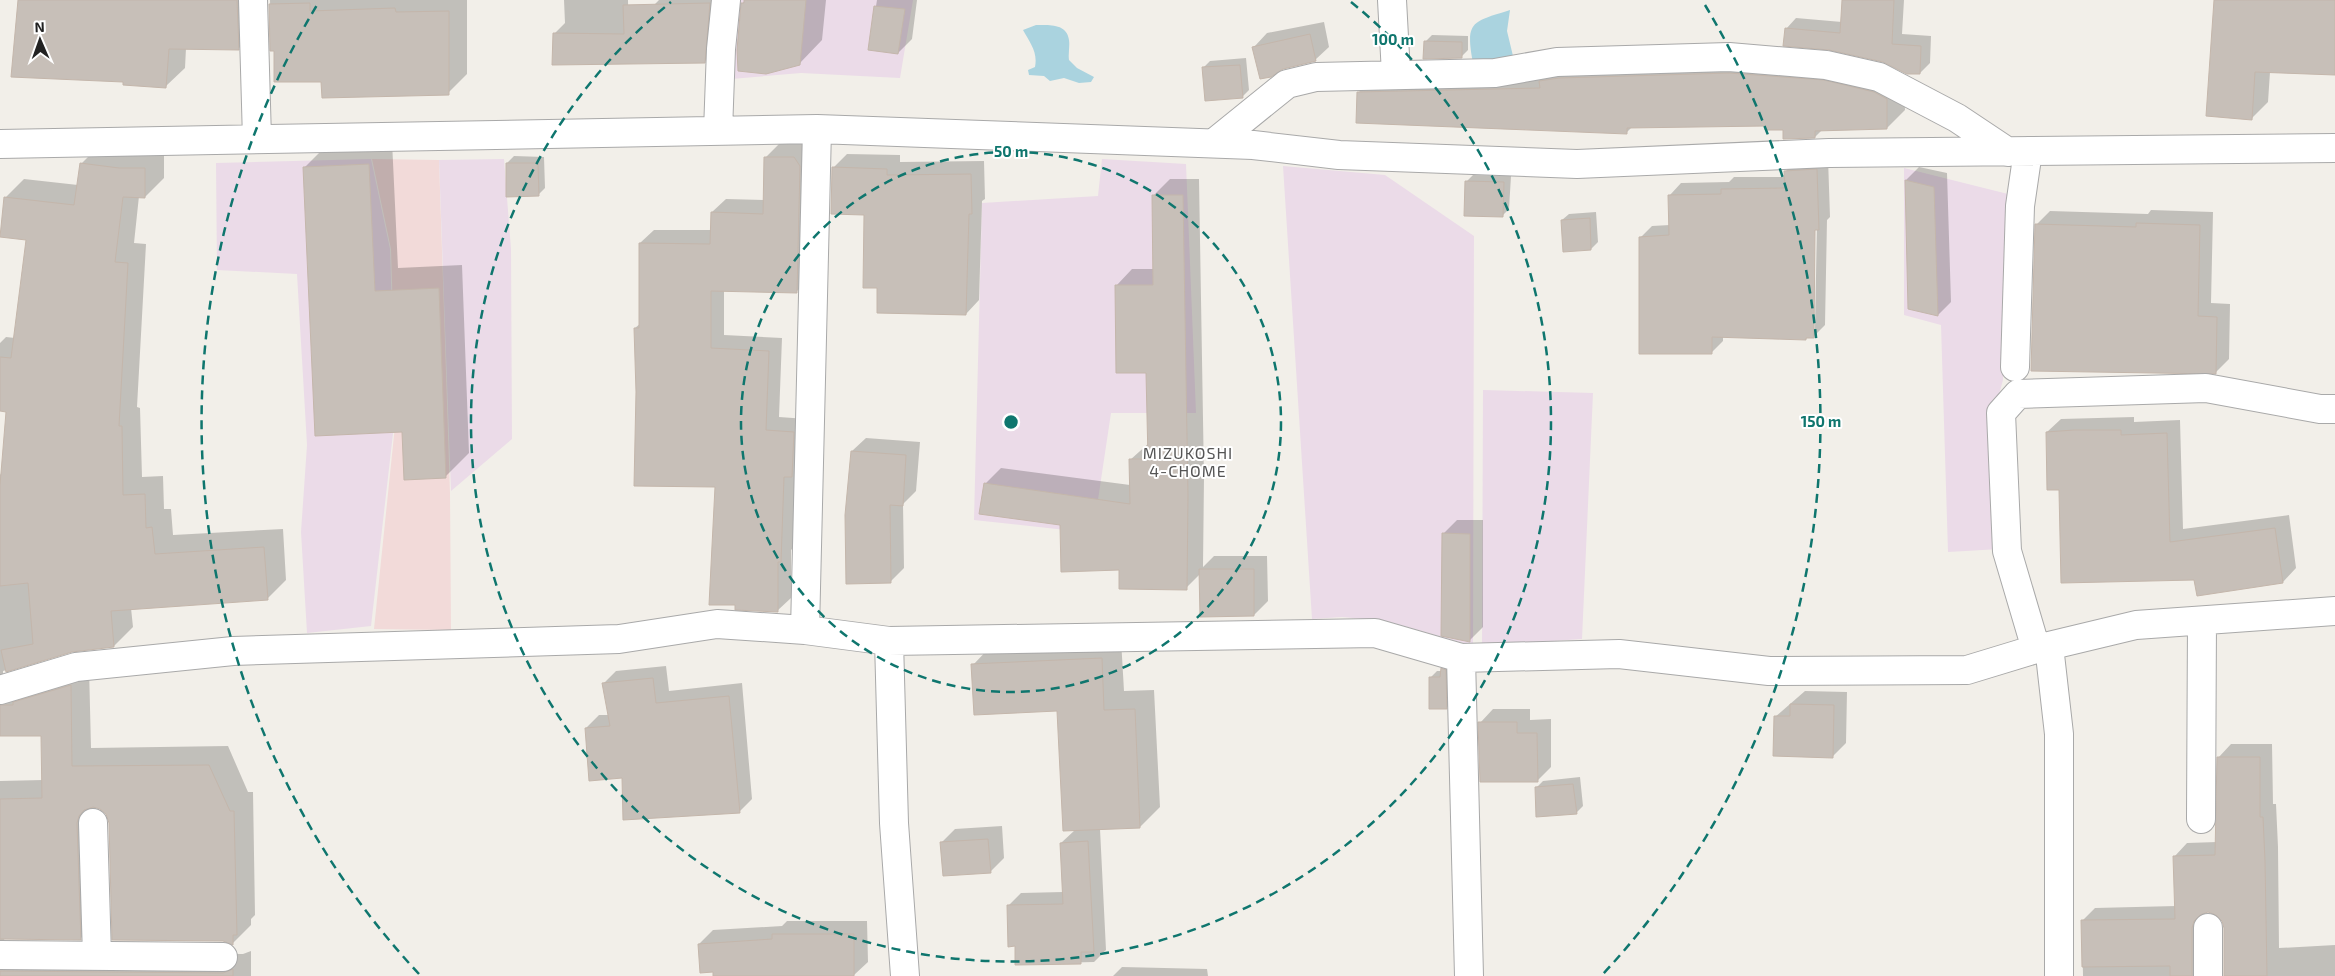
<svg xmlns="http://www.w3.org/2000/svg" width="2335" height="976" viewBox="0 0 2335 976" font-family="'Exo 2',sans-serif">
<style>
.commercial{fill:#f2dad9}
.industrial{fill:#ebdbe8}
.water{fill:#aad3df}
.shadow{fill:#0003;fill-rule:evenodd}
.building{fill:#c7bfb8;stroke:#c4b6ab}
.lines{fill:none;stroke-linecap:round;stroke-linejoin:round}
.minor-casing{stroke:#a9a9a9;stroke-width:30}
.minor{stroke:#fff;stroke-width:28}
.ring{fill:none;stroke:#0f766e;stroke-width:2.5;stroke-dasharray:9 6}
.labels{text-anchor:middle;stroke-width:4;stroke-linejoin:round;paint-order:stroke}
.neighbourhood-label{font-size:16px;letter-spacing:1px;fill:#555;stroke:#fff}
.centre{fill:#0f766e;stroke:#fff;stroke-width:2.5}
.ring-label{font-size:15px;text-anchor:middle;font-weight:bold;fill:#0f766e;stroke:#fff;stroke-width:4;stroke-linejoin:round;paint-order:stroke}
</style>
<rect width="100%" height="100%" fill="#f2efe9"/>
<path class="commercial" d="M 372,159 L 439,160 L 450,493 L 451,630 L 374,629 L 396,416 L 391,249 Z"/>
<path class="industrial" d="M 737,0 L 913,0 L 900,78 L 801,73 L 731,79 Z
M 371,159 L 390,249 L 395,416 L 371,626 L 307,633 L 301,532 L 307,445 L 297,274 L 217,270 L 216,163 Z
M 504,159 L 511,249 L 512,439 L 451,491 L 439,160 Z
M 1102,159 L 1186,164 L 1196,413 L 1111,413 L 1093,533 L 974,520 L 982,203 L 1098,196 Z
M 1283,166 L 1385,175 L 1474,236 L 1473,646 L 1404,626 L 1375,620 L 1342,617 L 1312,619 Z
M 1904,168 L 2008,194 L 2003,380 L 1993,416 L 2000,549 L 1948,552 L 1941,325 L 1904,315 Z
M 1483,390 L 1593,393 L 1582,639 L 1482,646 Z"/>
<path class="water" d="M 1510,10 L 1507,31 L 1513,56 L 1487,63 L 1473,63 C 1465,21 1472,22 1510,10 Z
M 1036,25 C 1048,25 1067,23 1069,40 C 1070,47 1068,53 1069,60 L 1077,68 L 1094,77 L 1091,82 L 1079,83 L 1064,78 L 1050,81 L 1044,76 L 1029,75 L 1028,70 L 1035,67 C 1038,52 1030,43 1023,30 Z"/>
<path class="shadow" d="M 19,0 L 256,0 L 257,30 L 238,49 L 186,48 L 185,68 L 166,86 L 125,80 Z
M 270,0 L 467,0 L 467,74 L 448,93 L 322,81 L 275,49 L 271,49 Z
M 564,0 L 628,0 L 629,45 L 554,34 L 565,23 Z
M 659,0 L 722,0 L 718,48 L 704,62 L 654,5 Z
M 826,0 L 822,40 L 799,64 L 743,3 L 745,0 Z
M 877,0 L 917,0 L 912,39 L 898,53 L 869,49 Z
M 1843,0 L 1904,0 L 1902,34 L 1931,36 L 1930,63 L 1920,73 L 1786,29 L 1796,18 L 1842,22 Z
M 2215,0 L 2335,0 L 2335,74 L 2270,72 L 2268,102 L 2252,118 Z
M 1324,22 L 1329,47 L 1315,60 L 1254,47 L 1267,33 Z
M 1432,35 L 1468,36 L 1468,50 L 1461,57 L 1425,42 Z
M 1246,58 L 1249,90 L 1242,97 L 1203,68 L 1210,61 Z
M 1577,60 L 1904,81 L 1905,110 L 1887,128 L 1822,130 L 1815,137 L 1766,125 L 1632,127 L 1627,132 L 1359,92 L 1376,74 Z
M 392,141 L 398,268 L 462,265 L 469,453 L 445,477 L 404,431 L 304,168 L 328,144 Z
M 779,144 L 807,144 L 810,278 L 797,291 L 724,290 L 724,335 L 782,338 L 779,417 L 807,419 L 794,547 L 791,550 L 791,598 L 777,611 L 716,485 L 638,392 L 635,328 L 641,323 L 640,243 L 654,230 L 711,230 L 712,212 L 726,199 L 764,200 L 766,157 Z
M 100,145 L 164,150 L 164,178 L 145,197 L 139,196 L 134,243 L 146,244 L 137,407 L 140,408 L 142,477 L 163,476 L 164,509 L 171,509 L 173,535 L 283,529 L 286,580 L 267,599 L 131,608 L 133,627 L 114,646 L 71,651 L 3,671 L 3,675 L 89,667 L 91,748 L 228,746 L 248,792 L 253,792 L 255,915 L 251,919 L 251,925 L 232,944 L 110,822 L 108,815 L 101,808 L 96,807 L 99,920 L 80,939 L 4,938 L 5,944 L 19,952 L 243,954 L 251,951 L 251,976 L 0,976 L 0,781 L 43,780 L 42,735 L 0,735 L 0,475 L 3,471 L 7,411 L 0,410 L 0,343 L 6,337 L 15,338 L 27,239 L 5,198 L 24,179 L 78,185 L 81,164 Z
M 847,154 L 900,155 L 900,162 L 984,161 L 985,199 L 982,201 L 979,300 L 966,314 L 879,287 L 866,214 L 833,168 Z
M 514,156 L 544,157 L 545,188 L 538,195 L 507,163 Z
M 1828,158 L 1830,217 L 1827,220 L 1825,325 L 1813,337 L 1808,337 L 1806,339 L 1723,336 L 1723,341 L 1712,352 L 1640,238 L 1652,226 L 1670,225 L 1670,195 L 1681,183 L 1729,182 L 1734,177 L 1786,177 L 1786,171 L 1797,159 ZM 1814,223 L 1817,223 L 1815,329 L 1813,329 Z
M 1919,167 L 1947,173 L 1951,302 L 1938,315 L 1906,180 Z
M 1473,175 L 1511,176 L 1509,209 L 1503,215 L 1466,182 Z
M 1170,179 L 1199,179 L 1204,478 L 1203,567 L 1214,556 L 1267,556 L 1268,601 L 1254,615 L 1200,574 L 1186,588 L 1121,569 L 1061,524 L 985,484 L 1001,468 L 1130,485 L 1130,460 L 1149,443 L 1147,372 L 1116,286 L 1132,269 L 1154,269 L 1153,196 Z
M 2151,210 L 2213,212 L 2211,303 L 2230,304 L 2229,359 L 2215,373 L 2036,225 L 2050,211 L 2148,214 Z
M 1596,212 L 1598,242 L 1591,249 L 1562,220 L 1569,214 Z
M 2134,417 L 2134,422 L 2180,420 L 2183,529 L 2289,515 L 2296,568 L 2283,582 L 2195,579 L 2047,432 L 2061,419 Z
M 866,438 L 920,442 L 916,491 L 903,504 L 904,568 L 891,581 L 852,451 Z
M 1457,520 L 1483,520 L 1483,627 L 1469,641 L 1443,534 Z
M 1121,639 L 1124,691 L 1154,690 L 1160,807 L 1140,827 L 1100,829 L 1106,950 L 1094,962 L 1017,964 L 1016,945 L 1008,906 L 1021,893 L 1063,892 L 1061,843 L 1075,830 L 1059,710 L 973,665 L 992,645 Z
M 1448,662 L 1453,702 L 1446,708 L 1430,678 L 1437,671 L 1442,671 Z
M 666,666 L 669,691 L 742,683 L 752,799 L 739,812 L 623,777 L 586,728 L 599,715 L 609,715 L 603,684 L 616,671 Z
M 1805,691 L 1847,692 L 1846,743 L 1833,756 L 1775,717 Z
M 1493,709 L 1530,709 L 1530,720 L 1551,719 L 1551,767 L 1537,781 L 1480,723 Z
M 2231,744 L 2272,744 L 2273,804 L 2276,804 L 2278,847 L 2279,948 L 2335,945 L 2335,976 L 2225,976 L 2225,927 L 2223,920 L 2217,914 L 2208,911 L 2205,913 L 2205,963 L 2213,976 L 2083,976 L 2082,921 L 2095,908 L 2176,906 L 2174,857 L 2187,843 L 2217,842 L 2218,758 Z
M 1580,777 L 1583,806 L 1576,813 L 1536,788 L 1543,781 Z
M 1002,826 L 1004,858 L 990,872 L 941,843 L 955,829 Z
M 787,921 L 867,921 L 868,962 L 854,975 L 715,976 L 714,970 L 699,944 L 713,930 L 782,926 Z
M 1122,967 L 1207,969 L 1208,976 L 1113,976 Z"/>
<path class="building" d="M 18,0 L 237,0 L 239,50 L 169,49 L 166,88 L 123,85 L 123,82 L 11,77 Z
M 744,0 L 806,0 L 800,65 L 766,74 L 738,71 L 737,50 L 741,3 L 744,3 Z
M 1842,0 L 1894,0 L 1892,44 L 1921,46 L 1920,74 L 1907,74 L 1883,62 L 1829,50 L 1783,46 L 1785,28 L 1840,33 Z
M 2214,0 L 2335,0 L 2335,75 L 2255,72 L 2252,120 L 2206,116 Z
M 310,3 L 310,11 L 395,8 L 396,12 L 449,11 L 449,95 L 322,98 L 321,82 L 274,82 L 274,51 L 270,51 L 269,4 Z
M 710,3 L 705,63 L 552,65 L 553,33 L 624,34 L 623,5 Z
M 874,6 L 905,9 L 898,54 L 868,50 Z
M 1310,34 L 1316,61 L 1283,69 L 1271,77 L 1260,79 L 1252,47 Z
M 1424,41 L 1462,42 L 1462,58 L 1423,59 Z
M 1240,65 L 1243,98 L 1205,101 L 1202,67 Z
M 1729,73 L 1824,80 L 1874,92 L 1887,99 L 1887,129 L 1815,131 L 1815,138 L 1783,139 L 1783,130 L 1765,130 L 1765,126 L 1627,128 L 1627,134 L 1356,123 L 1357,92 L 1540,88 L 1539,81 L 1559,78 Z
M 764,157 L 794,157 L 800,166 L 797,293 L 711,291 L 711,348 L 769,351 L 766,430 L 794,432 L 792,477 L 784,477 L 781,562 L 778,562 L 778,612 L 735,610 L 735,605 L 709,605 L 715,487 L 634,486 L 636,392 L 634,328 L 639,328 L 639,243 L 710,244 L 711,212 L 763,214 Z
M 80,163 L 119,168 L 145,168 L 145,198 L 123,197 L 115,262 L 128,263 L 119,426 L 122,426 L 123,495 L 145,494 L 146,528 L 152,527 L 155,554 L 264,547 L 268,600 L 111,611 L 114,647 L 72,652 L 6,672 L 1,650 L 33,644 L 28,583 L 0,586 L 0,485 L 6,412 L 0,411 L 0,357 L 11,358 L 26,240 L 0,237 L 4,197 L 74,205 Z
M 506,163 L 538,163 L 539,196 L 506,197 Z
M 369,164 L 375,291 L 439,288 L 446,478 L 404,480 L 402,432 L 315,436 L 303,167 Z
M 832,167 L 887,169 L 887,175 L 971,174 L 972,214 L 969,214 L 966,315 L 877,313 L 877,288 L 863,288 L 864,215 L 831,214 Z
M 1817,169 L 1819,230 L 1815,230 L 1814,338 L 1806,338 L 1806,340 L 1712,337 L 1712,354 L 1639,354 L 1639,237 L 1669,235 L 1668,195 L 1721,194 L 1721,189 L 1785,188 L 1784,171 Z
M 1905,180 L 1934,187 L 1938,316 L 1908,309 Z
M 1465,181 L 1504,182 L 1503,217 L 1464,216 Z
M 1152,195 L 1183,195 L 1188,496 L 1187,590 L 1119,589 L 1119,570 L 1061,572 L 1060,525 L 979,514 L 984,483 L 1130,504 L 1129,459 L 1148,459 L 1146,373 L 1116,373 L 1115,285 L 1153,285 Z
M 1590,218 L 1591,250 L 1563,252 L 1561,220 Z
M 2136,223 L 2200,225 L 2198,316 L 2217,317 L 2216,374 L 2031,371 L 2035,224 L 2136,227 Z
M 2074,430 L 2121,430 L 2121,435 L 2167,433 L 2170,542 L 2275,528 L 2283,583 L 2197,596 L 2194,580 L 2061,583 L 2059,490 L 2047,490 L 2046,432 Z
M 851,451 L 906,455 L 903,506 L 890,505 L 891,583 L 846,584 L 845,515 Z
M 1442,533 L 1470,534 L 1470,642 L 1441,636 Z
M 1199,569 L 1254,569 L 1254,616 L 1200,617 Z
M 1102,658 L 1104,710 L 1135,709 L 1140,828 L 1063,831 L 1057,711 L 974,715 L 971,664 Z
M 1441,668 L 1446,670 L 1447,709 L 1429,709 L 1429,677 L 1440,677 Z
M 653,678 L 656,703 L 729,696 L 740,813 L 623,820 L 622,778 L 589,781 L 585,728 L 610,726 L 602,683 Z
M 71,685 L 72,766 L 209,765 L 230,811 L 234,811 L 237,935 L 233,935 L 233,945 L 223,941 L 112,940 L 109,823 L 106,814 L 100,809 L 93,807 L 84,810 L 79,816 L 77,823 L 81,940 L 0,939 L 0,799 L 42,798 L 41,736 L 0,736 L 0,705 L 13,705 L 13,702 Z
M 1790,704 L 1834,705 L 1833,758 L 1773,756 L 1774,716 L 1790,716 Z
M 1478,722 L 1517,722 L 1517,733 L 1537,733 L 1538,782 L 1480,782 Z
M 2217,757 L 2260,757 L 2260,817 L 2263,817 L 2265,861 L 2267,976 L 2224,976 L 2224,928 L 2222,921 L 2216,915 L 2208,912 L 2200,915 L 2194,921 L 2192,928 L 2192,976 L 2170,976 L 2170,966 L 2082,967 L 2081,920 L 2175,919 L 2173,856 L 2215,855 Z
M 1573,784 L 1577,814 L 1536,817 L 1535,787 Z
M 988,839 L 991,873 L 943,876 L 940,842 Z
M 1088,841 L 1094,952 L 1081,952 L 1081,964 L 1015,965 L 1015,946 L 1008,947 L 1007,905 L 1063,904 L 1060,843 Z
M 772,934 L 854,934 L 854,976 L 713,976 L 713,972 L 700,973 L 698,944 L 772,939 Z
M 233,969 L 233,976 L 0,976 L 0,971 L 223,973 Z"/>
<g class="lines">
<defs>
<path id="minor" d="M 253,0 L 257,139
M 1392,0 L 1396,74
M 718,131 L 721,49 L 726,0
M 1214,143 L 1287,84 L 1316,77 L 1495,73 L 1557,62 L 1729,57 L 1826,65 L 1879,77 L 1957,118 L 2008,152
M 0,144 L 817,129 L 1253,145 L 1339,155 L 1577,164 L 1829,153 L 2335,148
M 2015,367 L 2020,206 L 2028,151
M 805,630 L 817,129
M 889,641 L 894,823 L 905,976
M 2049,646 L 2059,734 L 2059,976
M 2036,649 L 2007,551 L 2001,413 L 2018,394 L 2206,388 L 2320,409 L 2335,409
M 1461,658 L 1469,976
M 0,690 L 76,667 L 233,651 L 619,639 L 717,624 L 805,630 L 889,641 L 1375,633 L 1461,658 L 1619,654 L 1769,671 L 1967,670 L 2036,649 L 2136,625 L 2335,611
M 2201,819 L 2202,621
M 93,823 L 97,956
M 2208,928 L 2208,976
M 0,955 L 223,957"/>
</defs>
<use href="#minor" class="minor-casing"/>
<use href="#minor" class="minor"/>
</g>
<g class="ring">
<circle cx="1011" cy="422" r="270"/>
<path d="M1351 2A540 540 0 1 1 671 2"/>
<path d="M419 974A810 810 0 0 1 317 5M1705 5A810 810 0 0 1 1603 974"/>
</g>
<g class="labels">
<g class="neighbourhood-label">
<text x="1188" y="459">MIZUKOSHI<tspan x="1188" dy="18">4-CHOME</tspan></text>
</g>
</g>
<circle cx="1011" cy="422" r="8" class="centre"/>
<g class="ring-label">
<text x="1393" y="45">100 m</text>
<text x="1011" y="157">50 m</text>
<text x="1821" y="427">150 m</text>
</g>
<g transform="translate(40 40) rotate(358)" stroke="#ffffff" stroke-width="4" paint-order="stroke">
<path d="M0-4L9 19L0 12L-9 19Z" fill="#222222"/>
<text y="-8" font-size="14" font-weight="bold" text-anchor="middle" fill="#222222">N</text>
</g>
</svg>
